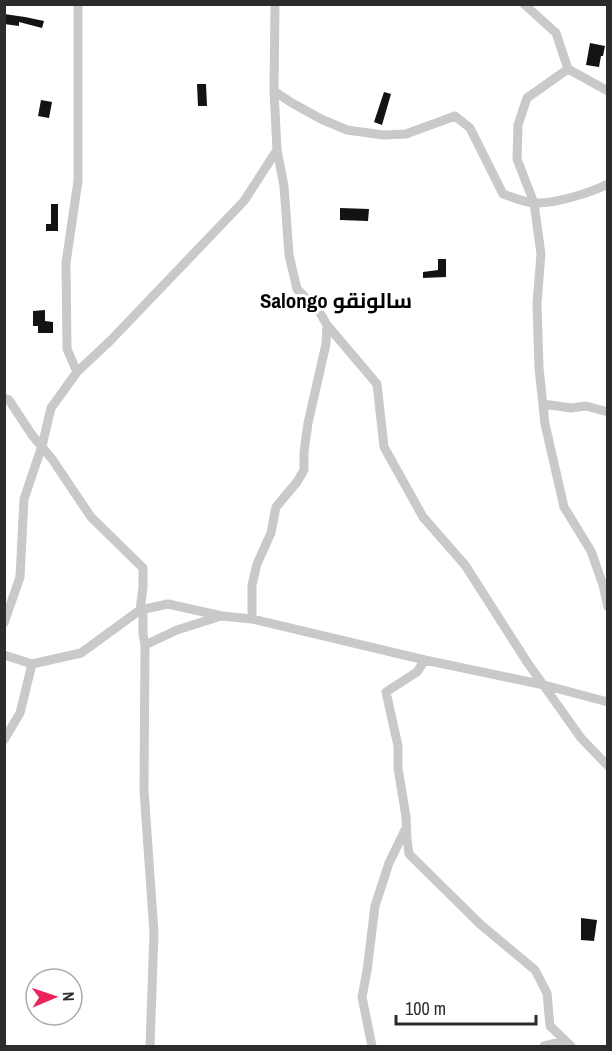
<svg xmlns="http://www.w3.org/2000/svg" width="612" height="1051" viewBox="0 0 612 1051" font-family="'Archivo Narrow',Cairo,sans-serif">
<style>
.building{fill:#131313}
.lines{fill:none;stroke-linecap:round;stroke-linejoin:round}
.minor{stroke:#c9c9c9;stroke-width:9}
.labels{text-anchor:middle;stroke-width:6;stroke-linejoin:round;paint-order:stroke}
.quarter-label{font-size:21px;font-weight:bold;fill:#000;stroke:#fff}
</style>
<rect width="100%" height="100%" fill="#fff"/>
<path class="building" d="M 4,14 L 25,17 L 44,21 L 42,28 L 19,22 L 19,26 L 4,24 Z
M 590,43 L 605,46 L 603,56 L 601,56 L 599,67 L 586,65 Z
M 197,84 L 206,84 L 207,106 L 198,106 Z
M 384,92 L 391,94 L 382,125 L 374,122 Z
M 41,100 L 52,102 L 49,118 L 38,116 Z
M 51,204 L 58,204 L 58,231 L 46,231 L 46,224 L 51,224 Z
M 340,208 L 369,209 L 368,221 L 340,220 Z
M 438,259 L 446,259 L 446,277 L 423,278 L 423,272 L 438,270 Z
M 45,310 L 45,321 L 53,322 L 53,333 L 38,333 L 38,326 L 33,326 L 33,311 Z
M 581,918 L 597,920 L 594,941 L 581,940 Z"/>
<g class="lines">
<path class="minor" d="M 275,4 L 274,91 L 277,150 L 284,186 L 289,255 L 297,289 L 319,311 L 327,325 L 377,384 L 384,447 L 423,517 L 465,565 L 527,662 L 581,738 L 608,766
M 524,4 L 556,33 L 568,69 L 608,91
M 568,69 L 527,98 L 518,125 L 517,159 L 534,203 L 541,254 L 537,303 L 539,368 L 545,424 L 564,507 L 591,551 L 603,585 L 608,607
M 274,91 L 292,103 L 321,119 L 347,130 L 383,135 L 406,134 L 455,116 L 470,128 L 503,194 C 513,197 524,203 535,203 C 554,204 590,193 608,184
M 77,372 L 111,340 L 244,201 L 277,150
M 4,398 L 9,400 L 32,435 L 52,459 L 91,517 L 143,568 L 143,587 L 140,610 L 143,615 L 143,634 L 145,645
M 543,404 L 571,408 L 586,406 L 608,412
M 252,619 L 252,585 L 257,564 L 271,533 L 276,507 L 297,482 L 304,470 L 304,452 L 308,423 L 326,344 L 327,325
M 4,623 L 20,577 L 24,499 L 42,446 L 51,408 L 77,372 L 67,349 L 66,263 L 78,181 L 78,4
M 4,655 L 32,664
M 425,660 L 417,672 L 386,692 L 398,746 L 398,768 L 406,817 L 407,839 L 409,854 L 480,924 L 535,970 L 547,993 L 550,1026 L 571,1046
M 4,740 L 20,713 L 32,664 L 81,653 L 140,610 L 168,604 L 222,616 L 252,619 L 425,660 L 544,685 L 608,702
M 150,1046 L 154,933 L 144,790 L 145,645 L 177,630 L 221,616
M 372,1046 L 362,997 L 367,971 L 375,906 L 389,863 L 405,830
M 544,1046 L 561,1042 L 568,1046"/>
</g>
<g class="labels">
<g class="quarter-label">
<text x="336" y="308">Salongo سالونقو</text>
</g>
</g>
<rect width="612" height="1051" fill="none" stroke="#2c2c2c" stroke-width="12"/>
<g transform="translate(54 997) rotate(88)"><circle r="28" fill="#ffffff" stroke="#ababab" stroke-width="1.5"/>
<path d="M0-4.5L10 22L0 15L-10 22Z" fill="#ed245c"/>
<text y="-9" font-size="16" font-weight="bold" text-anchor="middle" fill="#2c2c2c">N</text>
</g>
<path d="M396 1015v9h140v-9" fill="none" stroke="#2c2c2c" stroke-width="3"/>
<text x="405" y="1015" font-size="18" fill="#2c2c2c" stroke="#ffffff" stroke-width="4.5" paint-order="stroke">100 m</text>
</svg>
